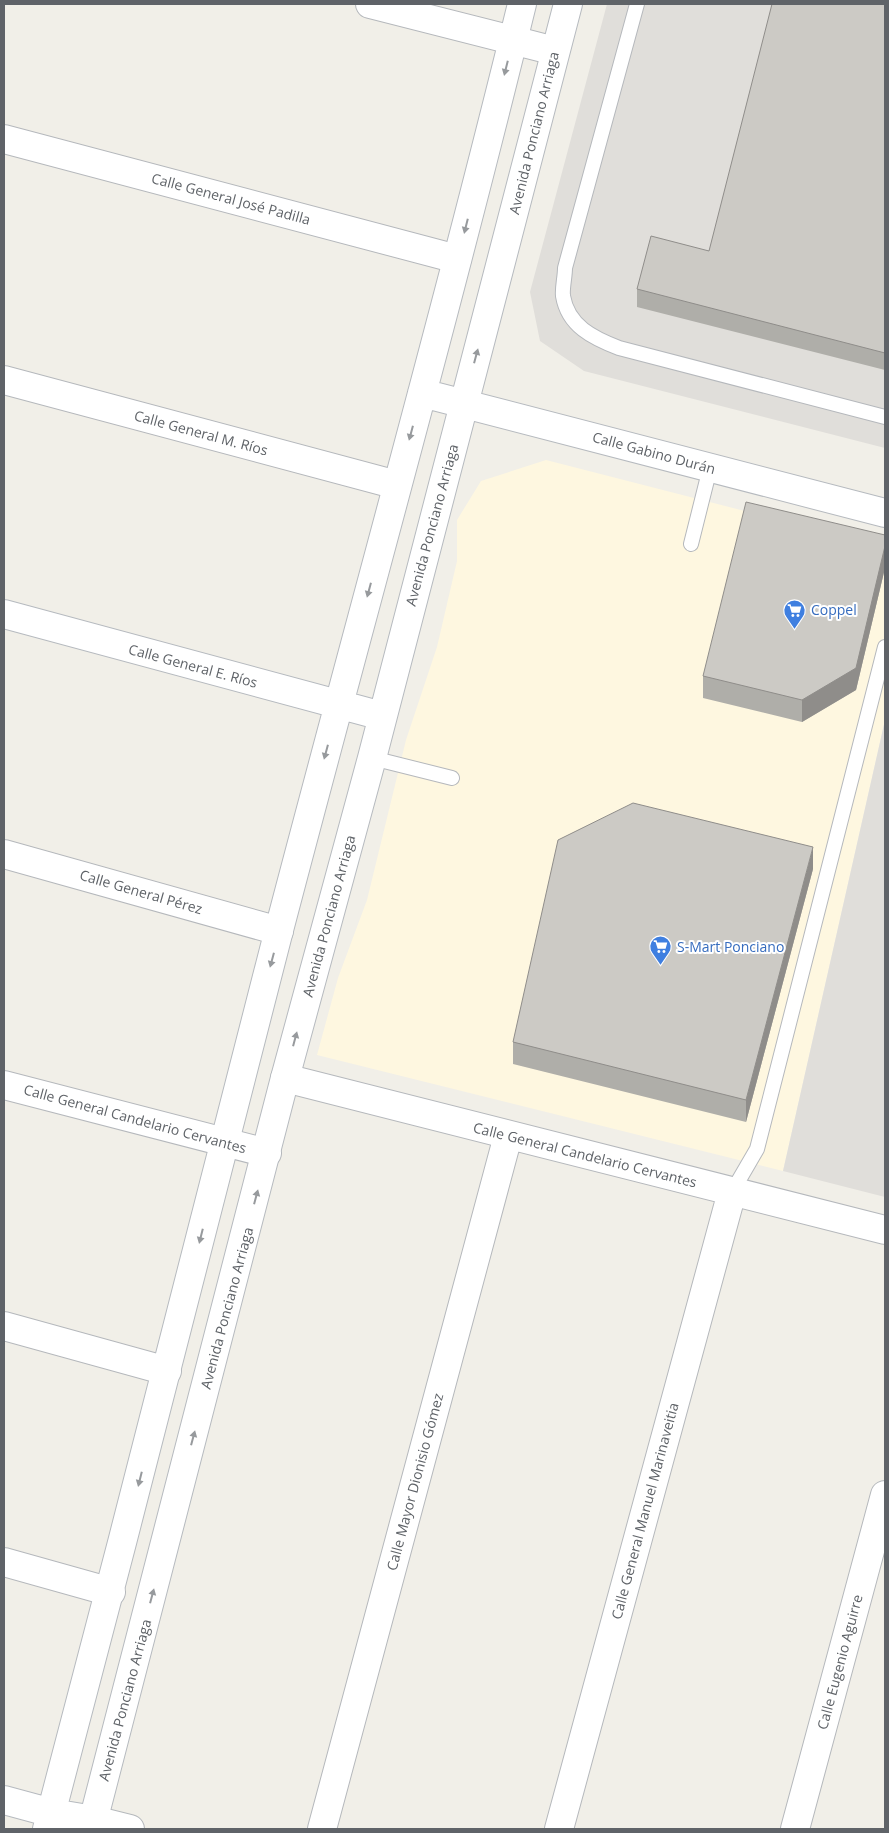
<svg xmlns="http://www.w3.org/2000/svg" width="889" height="1833" viewBox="0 0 889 1833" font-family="'Open Sans',sans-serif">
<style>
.commercial{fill:#fef7e0}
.industrial{fill:#e0deda}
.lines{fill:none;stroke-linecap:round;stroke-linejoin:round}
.lane-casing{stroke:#b5b8bc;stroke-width:16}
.street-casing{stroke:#b5b8bc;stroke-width:30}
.secondary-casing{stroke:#b6babf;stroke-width:30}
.lane{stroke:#fff;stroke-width:14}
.street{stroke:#fff;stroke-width:28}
.secondary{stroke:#fff;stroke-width:28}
.wall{fill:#afaea9}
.shaded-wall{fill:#8f8d8a}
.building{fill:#cccac5;stroke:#8f8d8a}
.oneway{fill:#979a9d}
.labels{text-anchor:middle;stroke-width:4;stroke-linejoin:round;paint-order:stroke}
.street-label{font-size:14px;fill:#5f6368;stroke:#fff}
.shop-label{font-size:14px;fill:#366cbe;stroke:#fff;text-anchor:start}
</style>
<rect width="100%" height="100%" fill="#f1efe8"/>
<path class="commercial" d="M 546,460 L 885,547 L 885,720 L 783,1171 L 317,1055 L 338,978 L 367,900 L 406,740 L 437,647 L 457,561 L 457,520 L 481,481 Z"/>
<path class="industrial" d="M 607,4 L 885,4 L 885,448 L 584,371 L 540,341 L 530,292 Z
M 885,720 L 885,1197 L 783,1171 Z"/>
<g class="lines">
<defs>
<path id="lane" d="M 637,4 L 565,268 C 565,277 562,288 563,296 C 568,326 593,338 619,348 L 885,417
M 691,544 L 710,468
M 372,758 L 452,778
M 732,1192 L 757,1149 L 885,647"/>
<path id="street" d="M 370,4 L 555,51
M 4,139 L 457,259
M 4,380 L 397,485
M 4,854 L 279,931
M 285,1078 L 885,1230
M 4,1085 L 267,1153
M 4,1326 L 167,1371
M 4,1562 L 111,1592
M 94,1820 L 130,1829
M 322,1829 L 508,1136
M 559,1829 L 732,1192
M 795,1829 L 885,1495"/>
<path id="secondary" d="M 422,393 L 885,513
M 4,614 L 382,716
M 4,1800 L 52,1813 L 94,1820
M 47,1829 C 127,1530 201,1229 279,930 C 360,621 446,314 522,4
M 91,1829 L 285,1078 L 372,758 L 568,4"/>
</defs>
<use href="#lane" class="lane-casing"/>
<use href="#street" class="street-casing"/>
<use href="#secondary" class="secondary-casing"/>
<use href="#lane" class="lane"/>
<use href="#street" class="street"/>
<use href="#secondary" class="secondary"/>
</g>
<path class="wall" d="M 885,4 L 885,370 L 637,307 L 637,289 L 709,251 Z
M 885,535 L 885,568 L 856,690 L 802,722 L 703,698 L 703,676 Z
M 813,869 L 746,1122 L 513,1064 L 513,1042 Z"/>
<path class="shaded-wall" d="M 885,546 L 885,568 L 856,690 L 802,722 L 802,700 Z
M 813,847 L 813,869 L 746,1122 L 746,1100 Z"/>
<path class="building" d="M 772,4 L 885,4 L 885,353 L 637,289 L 651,236 L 709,251 Z
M 746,502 L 885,535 L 885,546 L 856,668 L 802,700 L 703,676 Z
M 633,803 L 813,847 L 746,1100 L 513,1042 L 558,840 Z"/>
<defs><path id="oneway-solid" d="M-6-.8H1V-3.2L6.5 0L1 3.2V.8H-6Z" transform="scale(1.25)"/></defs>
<g class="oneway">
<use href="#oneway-solid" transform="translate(506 68) rotate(104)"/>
<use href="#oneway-solid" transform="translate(466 226) rotate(104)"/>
<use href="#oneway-solid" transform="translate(476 356) rotate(-75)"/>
<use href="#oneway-solid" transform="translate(411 433) rotate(105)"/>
<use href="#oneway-solid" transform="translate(369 590) rotate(105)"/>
<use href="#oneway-solid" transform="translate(326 752) rotate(105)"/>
<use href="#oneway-solid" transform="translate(272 960) rotate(105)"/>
<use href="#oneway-solid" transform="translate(295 1039) rotate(-75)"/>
<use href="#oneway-solid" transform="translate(256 1197) rotate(-75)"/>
<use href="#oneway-solid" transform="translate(201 1236) rotate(104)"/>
<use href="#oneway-solid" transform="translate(193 1438) rotate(-75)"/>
<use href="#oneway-solid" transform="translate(140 1479) rotate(104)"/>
<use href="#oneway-solid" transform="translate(152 1596) rotate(-75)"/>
</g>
<defs>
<symbol id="supermarket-pin" viewBox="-11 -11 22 30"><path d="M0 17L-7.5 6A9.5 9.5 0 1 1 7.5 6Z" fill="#3f7fe0" stroke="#fff"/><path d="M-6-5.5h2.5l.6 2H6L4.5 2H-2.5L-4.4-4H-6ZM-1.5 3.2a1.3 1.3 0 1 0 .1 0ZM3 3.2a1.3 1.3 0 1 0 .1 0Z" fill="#fff"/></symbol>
</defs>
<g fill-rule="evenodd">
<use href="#supermarket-pin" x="782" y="598" width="25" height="34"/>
<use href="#supermarket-pin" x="648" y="934" width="25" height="34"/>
</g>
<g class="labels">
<g class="street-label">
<text transform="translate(534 133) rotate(-76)" y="5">Avenida Ponciano Arriaga</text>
<text transform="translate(231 199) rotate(15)" y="5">Calle General José Padilla</text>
<text transform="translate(201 433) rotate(15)" y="5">Calle General M. Ríos</text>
<text transform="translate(654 453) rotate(15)" y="5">Calle Gabino Durán</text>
<text transform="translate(432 525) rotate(-75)" y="5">Avenida Ponciano Arriaga</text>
<text transform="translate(193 666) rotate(15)" y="5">Calle General E. Ríos</text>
<text transform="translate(141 892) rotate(16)" y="5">Calle General Pérez</text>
<text transform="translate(329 916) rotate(-75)" y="5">Avenida Ponciano Arriaga</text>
<text transform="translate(135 1119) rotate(15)" y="5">Calle General Candelario Cervantes</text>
<text transform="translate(585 1155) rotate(14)" y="5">Calle General Candelario Cervantes</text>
<text transform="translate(227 1308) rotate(-75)" y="5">Avenida Ponciano Arriaga</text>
<text transform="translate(415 1482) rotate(-75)" y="5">Calle Mayor Dionisio Gómez</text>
<text transform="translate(645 1511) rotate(-75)" y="5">Calle General Manuel Marinaveitia</text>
<text transform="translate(840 1662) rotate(-75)" y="5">Calle Eugenio Aguirre</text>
<text transform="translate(125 1700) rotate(-75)" y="5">Avenida Ponciano Arriaga</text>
</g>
<g class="shop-label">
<text x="811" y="615">Coppel</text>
<text x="677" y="952">S-Mart Ponciano</text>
</g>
</g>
<rect width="889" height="1833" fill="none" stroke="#5f6368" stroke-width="10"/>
</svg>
